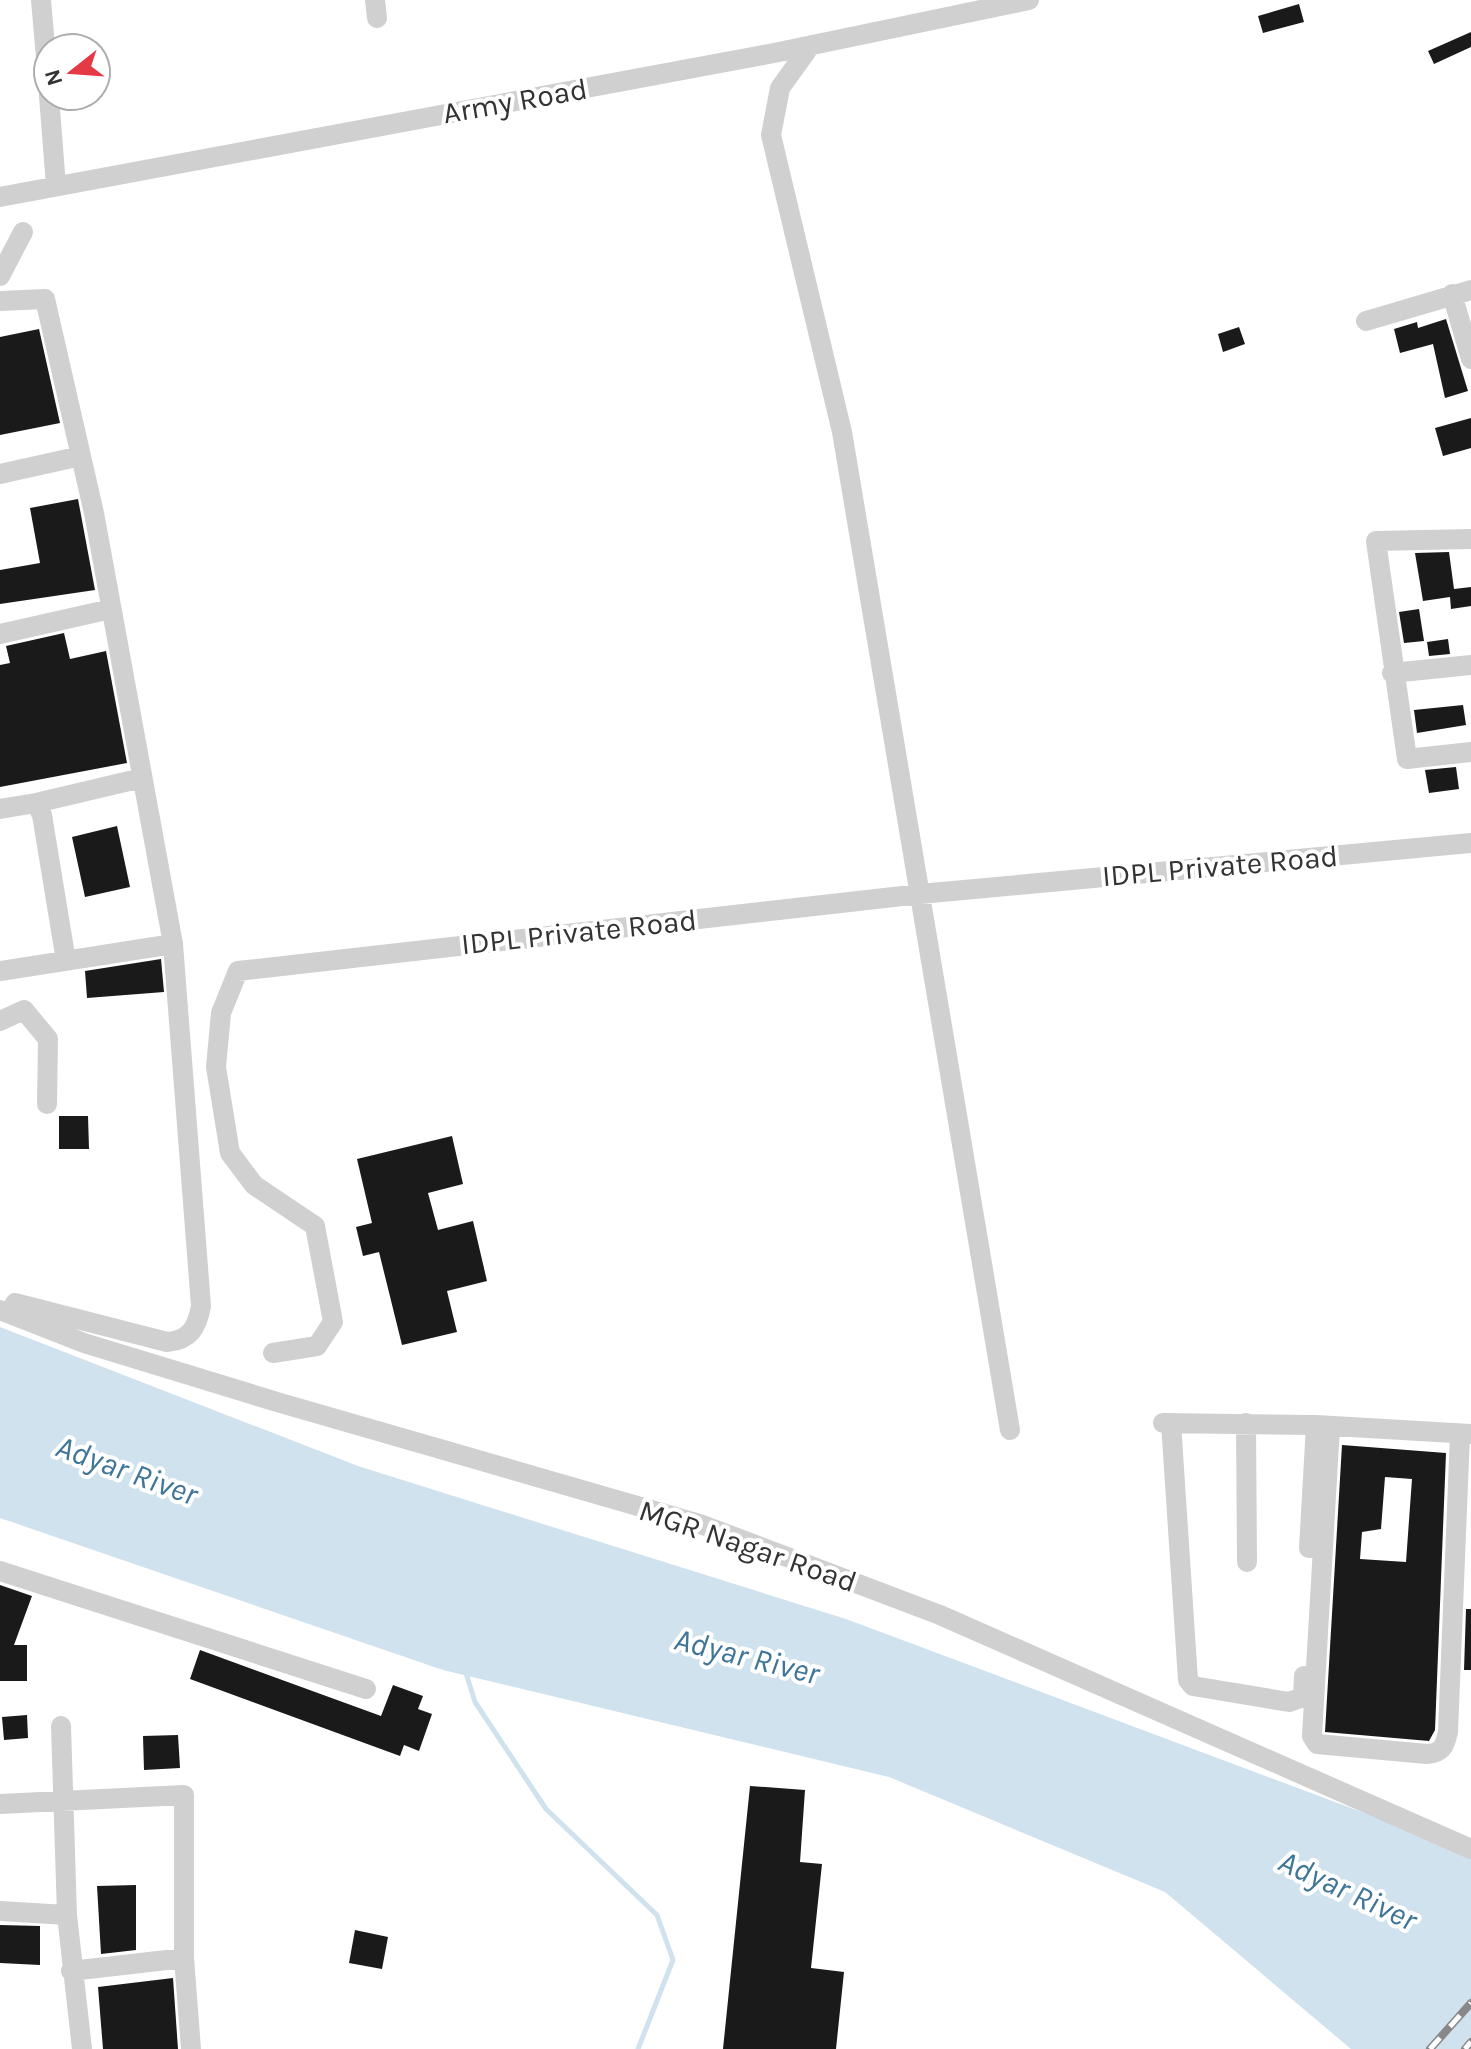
<svg xmlns="http://www.w3.org/2000/svg" width="1471" height="2049" viewBox="0 0 1471 2049" font-family="Karla,sans-serif">
<style>
.water{fill:#cfe2ee}
.lines{fill:none;stroke-linecap:round;stroke-linejoin:round}
.stream{stroke:#cfe2ee;stroke-width:5}
.building{fill:#1a1a1a;fill-rule:evenodd}
.minor{stroke:#d0d0d0;stroke-width:20}
.rail-casing{stroke:#888;stroke-width:8}
.rail{stroke:#fff;stroke-width:5;stroke-dasharray:15;stroke-linecap:butt}
.labels{text-anchor:middle;stroke-width:8;stroke-linejoin:round;paint-order:stroke}
.street-label{font-size:30px;fill:#333;stroke:#fff}
.water-label{font-size:32px;font-style:italic;fill:#3f7597;stroke:#fff}
</style>
<rect width="100%" height="100%" fill="#fff"/>
<path class="water" d="M 0,1327 L 358,1466 L 846,1619 L 1426,1836 L 1471,1859 L 1471,2049 L 1351,2049 L 1165,1892 L 889,1777 L 443,1670 L 0,1518 Z"/>
<g class="lines">
<path class="stream" d="M 465,1670 L 475,1702 L 546,1809 L 657,1915 L 673,1960 L 638,2049"/>
</g>
<path class="building" d="M 1299,4 L 1304,22 L 1263,33 L 1258,16 Z
M 1471,32 L 1471,47 L 1434,64 L 1428,51 Z
M 1446,319 L 1468,391 L 1445,398 L 1433,344 L 1400,353 L 1394,329 L 1417,322 L 1418,328 Z
M 1239,327 L 1245,344 L 1223,352 L 1218,334 Z
M 39,329 L 60,423 L 0,435 L 0,337 Z
M 1471,418 L 1471,448 L 1443,456 L 1435,428 Z
M 78,499 L 95,590 L 0,604 L 0,570 L 40,563 L 30,508 Z
M 1449,552 L 1454,589 L 1471,587 L 1471,606 L 1451,609 L 1450,597 L 1423,601 L 1415,553 Z
M 1419,609 L 1424,641 L 1404,643 L 1399,612 Z
M 64,633 L 70,659 L 106,651 L 127,763 L 0,787 L 0,665 L 10,663 L 6,646 Z
M 1448,639 L 1450,654 L 1429,656 L 1427,642 Z
M 1463,705 L 1466,725 L 1417,733 L 1414,710 Z
M 1456,767 L 1459,789 L 1429,793 L 1425,770 Z
M 117,826 L 130,887 L 85,897 L 72,837 Z
M 161,959 L 164,992 L 87,998 L 85,971 Z
M 59,1116 L 88,1116 L 89,1149 L 59,1149 Z
M 452,1136 L 463,1184 L 428,1193 L 438,1230 L 473,1221 L 487,1281 L 447,1291 L 457,1332 L 402,1345 L 379,1252 L 363,1256 L 356,1227 L 372,1223 L 357,1159 Z
M 1342,1445 L 1446,1453 L 1435,1730 L 1429,1741 L 1325,1732 ZM 1385,1477 L 1412,1479 L 1406,1562 L 1360,1559 L 1362,1532 L 1381,1529 Z
M 0,1585 L 32,1596 L 14,1645 L 27,1645 L 27,1681 L 0,1681 Z
M 1466,1609 L 1471,1609 L 1471,1670 L 1464,1670 Z
M 200,1650 L 381,1716 L 393,1685 L 423,1696 L 418,1709 L 432,1714 L 419,1751 L 404,1745 L 400,1756 L 190,1679 Z
M 27,1715 L 28,1738 L 4,1740 L 2,1717 Z
M 178,1735 L 180,1768 L 144,1770 L 143,1736 Z
M 750,1786 L 805,1790 L 800,1862 L 822,1864 L 811,1968 L 844,1972 L 836,2049 L 723,2049 Z
M 136,1885 L 136,1950 L 101,1954 L 97,1886 Z
M 0,1925 L 40,1926 L 40,1965 L 0,1963 Z
M 355,1930 L 388,1937 L 382,1969 L 349,1963 Z
M 173,1978 L 178,2049 L 103,2049 L 98,1987 Z"/>
<g class="lines">
<path class="minor" d="M 41,0 L 48,81
M 375,0 L 377,18
M 811,45 L 780,88 L 771,135 L 842,432 L 1010,1430
M 49,96 L 56,186
M 0,197 L 774,53 L 1029,0
M 0,276 L 23,232
M 1452,294 L 1471,359
M 0,301 L 45,299 L 94,513 L 173,944 L 0,971
M 1366,321 L 1471,290
M 0,474 L 81,456
M 1471,539 L 1376,541 L 1407,759 L 1471,752
M 0,634 L 111,609
M 1392,673 L 1471,665
M 36,803 L 142,778
M 0,809 L 36,803 L 42,815 L 66,961
M 0,1021 L 24,1010 L 48,1039 L 47,1104
M 15,1303 L 167,1342 C 190,1340 197,1328 201,1306 L 173,944
M 0,1310 L 84,1343 L 277,1402 L 700,1524 L 940,1615 L 1471,1849
M 273,1353 L 317,1346 L 333,1322 L 315,1226 L 254,1185 L 230,1153 L 216,1067 L 221,1013 L 238,971 L 920,894 L 1471,843
M 1163,1423 L 1316,1425 L 1471,1434
M 1171,1423 L 1188,1680 L 1193,1686 L 1289,1702 L 1303,1697 L 1304,1676
M 1246,1423 L 1247,1562
M 1330,1427 L 1312,1736 L 1317,1744 L 1427,1754 C 1442,1753 1445,1746 1448,1732 L 1460,1434
M 1309,1548 L 1316,1425
M 0,1571 L 366,1689
M 0,1804 L 184,1795 L 184,1958 L 191,2049
M 0,1911 L 67,1915 L 61,1726
M 67,1915 L 82,2049
M 71,1971 L 184,1958"/>
<defs>
<path id="rail" d="M 1430,2049 L 1471,2003
M 1465,2049 L 1471,2042"/>
</defs>
<use href="#rail" class="rail-casing"/>
<use href="#rail" class="rail"/>
</g>
<g class="labels">
<g class="street-label">
<text transform="translate(515 101) rotate(-10)" y="10">Army Road</text>
<text transform="translate(1220 866) rotate(-5)" y="10">IDPL Private Road</text>
<text transform="translate(579 932) rotate(-6)" y="10">IDPL Private Road</text>
<text transform="translate(748 1546) rotate(19)" y="10">MGR Nagar Road</text>
</g>
<g class="water-label">
<text transform="translate(127 1470) rotate(20)" y="11">Adyar River</text>
<text transform="translate(747 1656) rotate(14)" y="11">Adyar River</text>
<text transform="translate(1348 1890) rotate(25)" y="11">Adyar River</text>
</g>
</g>
<g transform="translate(72 72) rotate(253)"><circle r="38" fill="#ffffff" stroke="#adadad" stroke-width="2"/>
<path d="M0-6L14 30L0 20L-14 30Z" fill="#e63946"/>
<text y="-12" font-size="22" font-weight="bold" text-anchor="middle" fill="#333333">N</text>
</g>
</svg>
